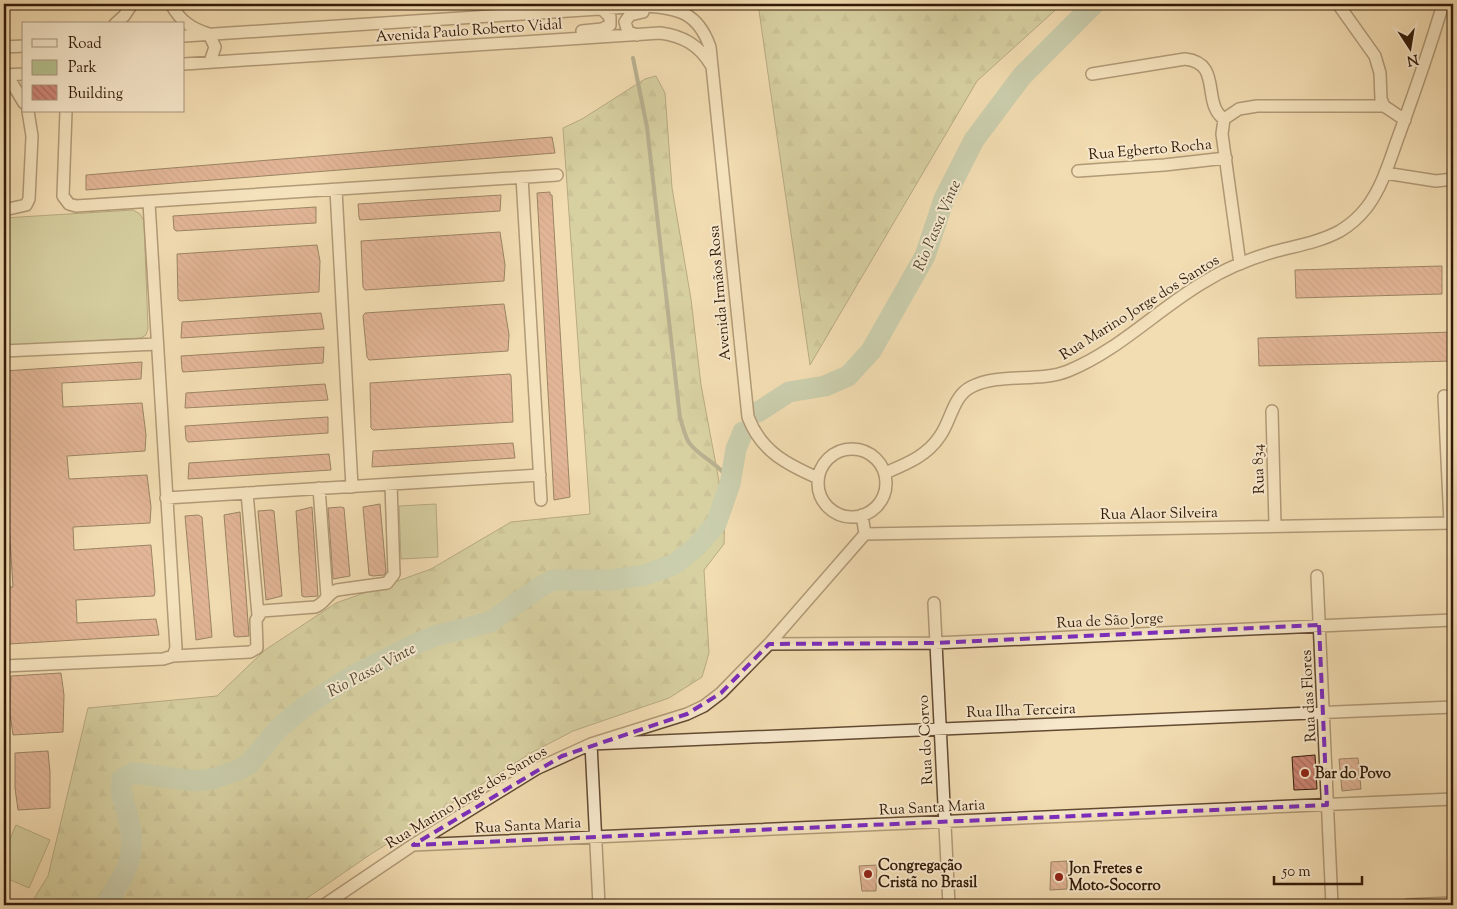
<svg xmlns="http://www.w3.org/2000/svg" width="1457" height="909" viewBox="0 0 1457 909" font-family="'Sorts Mill Goudy',serif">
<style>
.forest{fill:url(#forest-firs);stroke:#746e4c}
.park{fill:#b6c28f;stroke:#746e4c}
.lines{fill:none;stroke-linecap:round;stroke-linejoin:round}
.stream{stroke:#717b69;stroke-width:4}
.river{stroke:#9bbca9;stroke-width:21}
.building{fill:url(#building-back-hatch);stroke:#321a08}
.minor-casing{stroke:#624a32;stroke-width:14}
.minor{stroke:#f7e8cc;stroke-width:11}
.marked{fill:none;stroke:#7b2cbf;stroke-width:4;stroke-dasharray:10 6;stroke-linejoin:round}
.poi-dot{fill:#8f2418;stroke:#f7e8cc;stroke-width:2}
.labels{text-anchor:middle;stroke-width:4;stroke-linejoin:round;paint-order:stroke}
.street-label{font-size:15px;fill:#321a08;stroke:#f7e8cc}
.poi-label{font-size:15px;font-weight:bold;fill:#321a08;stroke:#f7e8cc;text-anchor:start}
.water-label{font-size:16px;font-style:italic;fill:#524b38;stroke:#f7e8cc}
</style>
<defs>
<pattern id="forest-firs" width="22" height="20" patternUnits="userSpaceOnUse" patternTransform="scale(1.25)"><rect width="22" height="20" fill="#b6c28f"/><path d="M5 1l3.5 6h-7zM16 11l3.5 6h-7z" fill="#9da67a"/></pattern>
<pattern id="building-back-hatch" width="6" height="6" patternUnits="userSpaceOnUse" patternTransform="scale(1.25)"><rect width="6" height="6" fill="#cf8676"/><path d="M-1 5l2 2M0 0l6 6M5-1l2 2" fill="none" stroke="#a96d5f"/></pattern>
</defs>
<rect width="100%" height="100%" fill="#f2dcb1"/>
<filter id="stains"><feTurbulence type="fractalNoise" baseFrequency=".004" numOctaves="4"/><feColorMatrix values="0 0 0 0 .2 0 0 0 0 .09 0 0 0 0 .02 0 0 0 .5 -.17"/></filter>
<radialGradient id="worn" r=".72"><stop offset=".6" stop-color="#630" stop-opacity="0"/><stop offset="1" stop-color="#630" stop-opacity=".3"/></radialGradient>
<path class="forest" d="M 758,4 L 1062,4 L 977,81 L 810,365 Z
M 656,76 L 665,93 L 672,188 L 691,299 L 701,385 L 725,513 L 724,544 L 704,570 L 709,653 L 702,677 L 669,698 L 573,731 L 531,753 L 371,854 L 297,905 L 30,905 L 48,876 L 88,708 L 217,696 L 265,650 L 336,603 L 431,569 L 511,522 L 590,514 L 563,128 L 582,119 L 645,79 Z"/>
<path class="park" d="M 133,210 L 140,214 L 144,221 L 148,329 L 146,335 L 141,338 L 4,346 L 4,218 Z
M 436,504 L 438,557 L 401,559 L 399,506 Z
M 16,825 L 50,840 L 29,888 L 4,877 L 4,853 Z"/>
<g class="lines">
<path class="stream" d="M 633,58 L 647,127 L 680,418 C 683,426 685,438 690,444 C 702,459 724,466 730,484"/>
<path class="river" d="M 758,412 L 789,392 L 825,386 L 848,376 L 871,351 L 925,256 L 944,199 L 974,140 L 1022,76 L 1094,4
M 106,905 C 126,871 138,859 128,817 C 125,803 119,794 122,779 L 134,773 L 195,781 L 212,779 L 239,770 L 249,764 L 279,728 L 304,707 L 349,678 L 411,646 L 435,636 L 490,622 L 540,587 L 553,580 L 611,580 L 645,575 L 673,565 L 696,547 L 716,524 L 730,484 L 736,449 L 743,432"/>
</g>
<path class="building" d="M 552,137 L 555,153 L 86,190 L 86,175 Z
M 550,192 L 550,195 L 552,195 L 570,497 L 554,500 L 537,193 Z
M 501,195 L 500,211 L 360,220 L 359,217 L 358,204 Z
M 316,207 L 316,223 L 176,231 L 174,229 L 173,216 Z
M 500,232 L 505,265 L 504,281 L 365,290 L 363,287 L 361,241 Z
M 317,245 L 320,261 L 319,292 L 180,301 L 178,299 L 177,254 Z
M 1442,266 L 1442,294 L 1296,298 L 1295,270 Z
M 504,304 L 509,335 L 508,351 L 369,360 L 367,357 L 363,316 L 365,313 Z
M 321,313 L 324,329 L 181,338 L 182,322 Z
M 1453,332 L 1453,361 L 1259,366 L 1258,338 Z
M 324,347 L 323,363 L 183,372 L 182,369 L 181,356 Z
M 142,362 L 141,379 L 62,383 L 62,389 L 63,407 L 142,403 L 146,435 L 145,451 L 67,456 L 69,479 L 147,475 L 151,507 L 150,523 L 73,527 L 74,550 L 151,545 L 155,592 L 154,596 L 76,600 L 77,623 L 156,619 L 159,635 L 9,644 L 4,596 L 5,587 L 13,587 L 4,446 L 4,371 Z
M 510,374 L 511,376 L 513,422 L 373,430 L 371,428 L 370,383 Z
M 325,384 L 328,400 L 185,408 L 186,393 Z
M 328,417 L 328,433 L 188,442 L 186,439 L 185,426 Z
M 513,443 L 515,458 L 372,467 L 373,451 Z
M 329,454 L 331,470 L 188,479 L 189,463 Z
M 380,504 L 386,572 L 384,575 L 373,576 L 369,575 L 363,507 Z
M 312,507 L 318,596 L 305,597 L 302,596 L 296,511 Z
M 341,507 L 344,508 L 350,576 L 333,579 L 328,508 Z
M 271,510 L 274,511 L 282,596 L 266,600 L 258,511 Z
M 240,512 L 249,636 L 237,637 L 234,636 L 224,515 Z
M 198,515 L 202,517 L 212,637 L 196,640 L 185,516 Z
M 61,673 L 64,695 L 63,732 L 13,735 L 10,713 L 11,676 Z
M 48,751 L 50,772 L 50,808 L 18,810 L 15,788 L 15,753 Z
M 1315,755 L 1317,789 L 1294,790 L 1292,757 Z
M 1358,758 L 1361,789 L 1342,791 L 1339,759 Z
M 1067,861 L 1067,889 L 1050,890 L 1051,862 Z
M 877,865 L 876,891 L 862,891 L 859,866 Z"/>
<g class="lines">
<defs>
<path id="minor" d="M 171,4 C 180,21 192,29 209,34 L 215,47 L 210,62
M 1338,4 L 1375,56 L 1380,73 L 1381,99 L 1384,106 L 1405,120
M 115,24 L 124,16 L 132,4
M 582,31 L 602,29 L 610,25 L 610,17 L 602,9
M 637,35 L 628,32 L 625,22 L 630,15 L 643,12
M 184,36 L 645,6 C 679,8 698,13 710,47 L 748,417 C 761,451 786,464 818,478
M 4,47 L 24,46
M 184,64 L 660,33 C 683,36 699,45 711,65
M 1092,74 L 1185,59 C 1223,63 1201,103 1224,119
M 4,75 L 24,74
M 7,75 L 24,103
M 66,111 L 63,196 L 69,204 L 76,206 L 557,175
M 1078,171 L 1164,165 L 1226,158
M 1385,173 L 1436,181 L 1453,179
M 522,177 L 541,500
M 336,190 L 352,487
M 4,210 L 26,205 L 29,199 L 32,136 L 28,111
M 1240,264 L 1222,134 L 1224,119 L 1239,109 L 1257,106 L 1384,106
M 4,351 L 157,344
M 1444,396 L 1450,523
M 1272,411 L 1275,525
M818 483a34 34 0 1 1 68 0a34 34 0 1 1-68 0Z
M 885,473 C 906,464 927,456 940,436 C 951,421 953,396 971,387 C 1000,372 1038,383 1068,371 C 1118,351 1158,309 1204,282 C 1225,269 1249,259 1273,252 C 1295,246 1320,242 1340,231 C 1350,225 1360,216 1367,207 C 1383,186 1390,159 1399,135 C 1415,91 1430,48 1443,4
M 319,488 L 327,596
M 247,493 L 258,615
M 166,498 L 540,475
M 865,534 L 1453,523
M 1317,576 L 1332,905
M 934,603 L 949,905
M 769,644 L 935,643 L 1453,620
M 173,656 L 250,652 L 257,648 L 256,620 L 262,611 L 315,607 C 325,604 327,593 337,590 L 387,583 L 394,574 L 391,484
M 4,666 L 163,659 L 173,656 L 176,648 L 149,203
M 413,845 L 1453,799
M 324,905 L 413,845 L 536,769 L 591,744 L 687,714 L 704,706 L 721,693 L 769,644 L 865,534 L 862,515
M 599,905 L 591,744 L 1453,707
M 1407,905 L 1453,903"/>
</defs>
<use href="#minor" class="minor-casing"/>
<use href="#minor" class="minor"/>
</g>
<path d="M0 0H1457V909H0ZM 1319,625 L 1327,805 L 413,845 L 562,756 L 687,714 L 721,693 L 769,644 L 935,643 Z" fill="#f2dcb1" fill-opacity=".55" fill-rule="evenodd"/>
<path class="marked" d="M 1319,625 L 1327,805 L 413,845 L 562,756 L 687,714 L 721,693 L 769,644 L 935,643 Z"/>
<g class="poi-dot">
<circle cx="1305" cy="773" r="5"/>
<circle cx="868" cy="874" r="5"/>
<circle cx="1059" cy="877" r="5"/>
</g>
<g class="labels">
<g class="street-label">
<text transform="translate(469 30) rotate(-4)" y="5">Avenida Paulo Roberto Vidal</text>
<text transform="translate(1150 149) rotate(-5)" y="5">Rua Egberto Rocha</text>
<text transform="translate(719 293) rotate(-95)" y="5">Avenida Irmãos Rosa</text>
<text transform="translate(1139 307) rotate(-32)" y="5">Rua Marino Jorge dos Santos</text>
<text transform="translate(1258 469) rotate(-92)" y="5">Rua 834</text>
<text transform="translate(1159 513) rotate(-1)" y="5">Rua Alaor Silveira</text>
<text transform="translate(1110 620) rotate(-3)" y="5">Rua de São Jorge</text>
<text transform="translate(1308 696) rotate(-93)" y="5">Rua das Flores</text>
<text transform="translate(1021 710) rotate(-2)" y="5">Rua Ilha Terceira</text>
<text transform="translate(925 740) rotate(-93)" y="5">Rua do Corvo</text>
<text transform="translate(466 797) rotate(-31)" y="5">Rua Marino Jorge dos Santos</text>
<text transform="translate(932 807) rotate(-3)" y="5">Rua Santa Maria</text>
<text transform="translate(528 825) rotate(-3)" y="5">Rua Santa Maria</text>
</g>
<g class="poi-label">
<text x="1315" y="778">Bar do Povo</text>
<text x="878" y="870">Congregação<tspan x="878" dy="17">Cristã no Brasil</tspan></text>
<text x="1069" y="873">Jon Fretes e<tspan x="1069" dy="17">Moto-Socorro</tspan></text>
</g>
<g class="water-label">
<text transform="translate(936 225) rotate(-67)" y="6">Rio Passa Vinte</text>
<text transform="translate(371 669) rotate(-28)" y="6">Rio Passa Vinte</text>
</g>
</g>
<rect width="1457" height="909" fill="none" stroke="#f2dcb1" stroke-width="20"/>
<rect x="5" y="5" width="1447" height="899" fill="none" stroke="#321a08" stroke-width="2.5"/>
<rect x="10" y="10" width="1437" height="889" fill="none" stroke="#321a08"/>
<rect x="22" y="22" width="162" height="90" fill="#f7e8cc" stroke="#a8967e"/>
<rect x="32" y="39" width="25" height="8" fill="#f7e8cc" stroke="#a8967e"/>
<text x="68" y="48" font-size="15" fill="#321a08">Road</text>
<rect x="32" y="60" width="25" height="15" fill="#b6c28f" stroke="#a8967e"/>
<text x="68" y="72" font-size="15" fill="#321a08">Park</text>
<rect x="32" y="85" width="25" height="15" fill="url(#building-back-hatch)" stroke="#a8967e"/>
<text x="68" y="98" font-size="15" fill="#321a08">Building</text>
<g transform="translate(1410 48) rotate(168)" stroke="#f7e8cc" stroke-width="4" paint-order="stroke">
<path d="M0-4L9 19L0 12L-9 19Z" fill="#321a08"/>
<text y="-8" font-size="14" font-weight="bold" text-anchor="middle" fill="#321a08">N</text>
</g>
<path d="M1274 876v8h88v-8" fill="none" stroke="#321a08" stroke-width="2.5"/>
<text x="1282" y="876" font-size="15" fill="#321a08" stroke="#f7e8cc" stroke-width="4" paint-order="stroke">50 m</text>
<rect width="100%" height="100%" filter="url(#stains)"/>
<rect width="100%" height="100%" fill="url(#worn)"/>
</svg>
